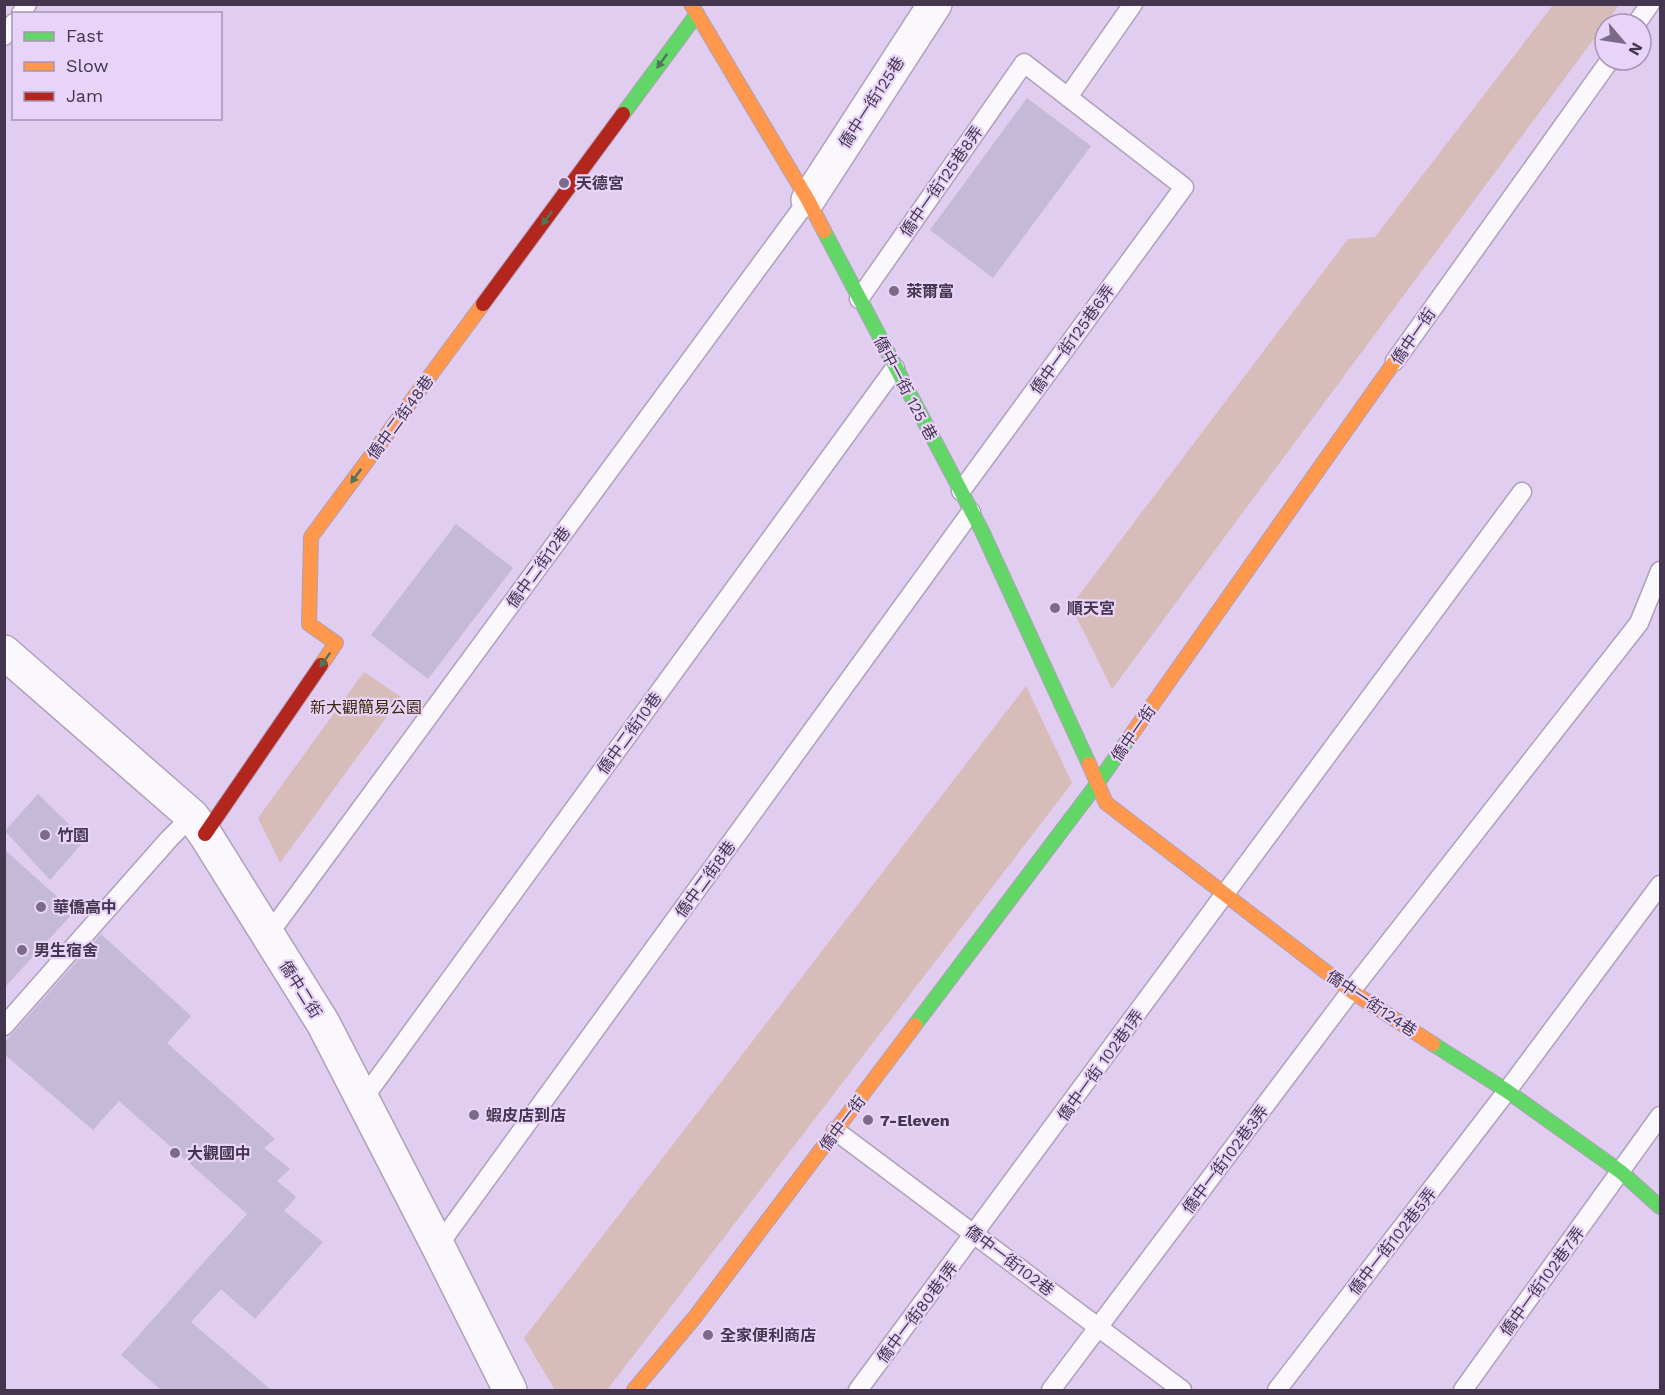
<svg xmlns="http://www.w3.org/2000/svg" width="1665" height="1395" viewBox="0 0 1665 1395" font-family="'Work Sans','Noto Sans TC',sans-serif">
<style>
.green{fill:#d7bcb9}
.building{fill:#c4b9d6}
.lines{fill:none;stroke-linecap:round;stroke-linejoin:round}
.lane-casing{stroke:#afa0ba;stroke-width:21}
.street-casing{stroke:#afa0ba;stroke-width:36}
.fast-casing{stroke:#afa0ba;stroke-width:16}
.slow-casing{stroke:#afa0ba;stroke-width:16}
.jam-casing{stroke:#afa0ba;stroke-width:16}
.lane{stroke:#faf8fd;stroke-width:18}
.street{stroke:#faf8fd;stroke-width:33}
.fast{stroke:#63d668;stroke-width:14}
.slow{stroke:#ff974d;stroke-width:14}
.jam{stroke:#b3261e;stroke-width:14}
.oneway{fill:#507659}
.poi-dot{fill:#7b6b87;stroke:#e8d4f8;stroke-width:2}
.labels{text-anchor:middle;stroke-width:4.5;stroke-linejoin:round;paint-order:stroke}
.street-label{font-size:16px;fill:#44364f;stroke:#e8d4f8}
.poi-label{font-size:16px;font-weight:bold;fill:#44364f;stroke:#e8d4f8;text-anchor:start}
.park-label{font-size:16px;fill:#3d280c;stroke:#e8d4f8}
</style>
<rect width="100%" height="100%" fill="#e1cdef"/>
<path class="green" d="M 1553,5 L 1619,5 L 1112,689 L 1071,606 L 1348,239 L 1375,237 Z
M 364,672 L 401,697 L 280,863 L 258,818 Z
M 1026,686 L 1072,783 L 607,1390 L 555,1390 L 524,1338 Z"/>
<path class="building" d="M 1027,98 L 1091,146 L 993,278 L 930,230 Z
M 456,524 L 513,568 L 428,679 L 371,635 Z
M 38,794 L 85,840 L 50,880 L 5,831 Z
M 4,849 L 74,912 L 4,988 Z
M 101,934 L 191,1016 L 167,1043 L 275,1139 L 264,1148 L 290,1169 L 277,1181 L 296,1197 L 284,1211 L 323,1242 L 255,1319 L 221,1289 L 191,1322 L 271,1390 L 161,1390 L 121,1355 L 247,1214 L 119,1101 L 93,1130 L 4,1054 L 4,1043 Z"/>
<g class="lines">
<defs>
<path id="lane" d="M 21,14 L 27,4
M 1636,24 L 1650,4
M 4,36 L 14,23
M 1068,97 L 1133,4
M 859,299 L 1024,63 L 1184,187 L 961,491
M 1395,361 L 1610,60
M 268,935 L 808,200
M 4,1026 L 169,839 L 192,816
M 363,1099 L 895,368
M 836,1131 L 1182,1390
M 438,1246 L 971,512
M 858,1390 L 1522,492
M 1051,1390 L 1351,991 L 1639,623 L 1660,571
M 1277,1390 L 1507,1091 L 1660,885
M 1463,1390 L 1660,1116"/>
<path id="street" d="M 808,200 L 935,4
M 4,652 L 192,816 L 205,834 L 323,1023 L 438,1246 L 510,1390"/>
<path id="fast" d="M 623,114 L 697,14
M 824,231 L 982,531 L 1089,764
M 915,1025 L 1097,784 L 1129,738
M 1433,1044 L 1507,1091 L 1621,1172 L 1660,1207"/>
<path id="slow" d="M 691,4 L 808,200 L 824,231
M 321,665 L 336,643 L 309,624 L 311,537 L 483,304
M 1129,738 L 1395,361
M 1089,764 L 1106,803 L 1351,991 L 1433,1044
M 634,1390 L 695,1317 L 915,1025"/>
<path id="jam" d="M 483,304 L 623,114
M 205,834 L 321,665"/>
</defs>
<use href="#lane" class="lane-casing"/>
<use href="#street" class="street-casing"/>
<use href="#fast" class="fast-casing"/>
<use href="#slow" class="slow-casing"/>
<use href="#jam" class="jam-casing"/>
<use href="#lane" class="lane"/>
<use href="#street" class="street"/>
<use href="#fast" class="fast"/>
<use href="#slow" class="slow"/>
<use href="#jam" class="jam"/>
</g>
<defs><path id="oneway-solid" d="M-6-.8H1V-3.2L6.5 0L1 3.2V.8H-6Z" transform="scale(1.5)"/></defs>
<g class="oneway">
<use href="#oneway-solid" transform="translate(662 61) rotate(126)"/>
<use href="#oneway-solid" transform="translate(547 218) rotate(126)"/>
<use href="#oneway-solid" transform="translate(356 476) rotate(126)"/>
<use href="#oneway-solid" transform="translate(325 660) rotate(125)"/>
</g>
<g class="poi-dot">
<circle cx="564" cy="183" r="6"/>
<circle cx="894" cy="291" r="6"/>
<circle cx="1055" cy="608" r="6"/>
<circle cx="45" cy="835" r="6"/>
<circle cx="41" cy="907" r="6"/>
<circle cx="22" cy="950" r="6"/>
<circle cx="474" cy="1115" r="6"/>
<circle cx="868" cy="1120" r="6"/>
<circle cx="175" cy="1153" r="6"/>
<circle cx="708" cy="1335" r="6"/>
</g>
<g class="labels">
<g class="street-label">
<text transform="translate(871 102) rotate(-57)" y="6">僑中一街125巷</text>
<text transform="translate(941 181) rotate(-55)" y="6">僑中一街125巷8弄</text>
<text transform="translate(1413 336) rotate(-55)" y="6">僑中一街</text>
<text transform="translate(1072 339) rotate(-54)" y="6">僑中一街125巷6弄</text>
<text transform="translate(906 388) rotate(62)" y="6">僑中一街 125 巷</text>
<text transform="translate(400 417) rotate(-54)" y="6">僑中二街48巷</text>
<text transform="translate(538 567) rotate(-54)" y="6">僑中二街12巷</text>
<text transform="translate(629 733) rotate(-54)" y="6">僑中二街10巷</text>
<text transform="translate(1133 733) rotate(-55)" y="6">僑中一街</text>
<text transform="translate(705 879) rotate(-54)" y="6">僑中二街8巷</text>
<text transform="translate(301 989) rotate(58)" y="6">僑中二街</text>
<text transform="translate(1372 1003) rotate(34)" y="6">僑中一街124巷</text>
<text transform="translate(1100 1065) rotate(-54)" y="6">僑中一街 102巷1弄</text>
<text transform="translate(842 1123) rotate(-53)" y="6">僑中一街</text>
<text transform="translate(1225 1159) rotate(-53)" y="6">僑中一街102巷3弄</text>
<text transform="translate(1392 1241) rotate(-52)" y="6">僑中一街102巷5弄</text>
<text transform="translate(1010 1260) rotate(37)" y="6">僑中一街102巷</text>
<text transform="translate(1542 1281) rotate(-54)" y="6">僑中一街102巷7弄</text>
<text transform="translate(917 1312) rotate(-53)" y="6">僑中一街80巷1弄</text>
</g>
<g class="poi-label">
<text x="576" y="189">天德宮</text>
<text x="906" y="297">萊爾富</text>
<text x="1067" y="614">順天宮</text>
<text x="57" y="841">竹園</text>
<text x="53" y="913">華僑高中</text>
<text x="34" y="956">男生宿舍</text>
<text x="486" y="1121">蝦皮店到店</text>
<text x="880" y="1126">7-Eleven</text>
<text x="187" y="1159">大觀國中</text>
<text x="720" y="1341">全家便利商店</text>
</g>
<g class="park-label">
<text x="366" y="713">新大觀簡易公園</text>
</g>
</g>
<rect width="1665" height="1395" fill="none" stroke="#44364f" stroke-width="12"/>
<rect x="12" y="12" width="210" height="108" fill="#e8d4f8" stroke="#a695b4" stroke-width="1.5"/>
<rect x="24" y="32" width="30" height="9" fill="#63d668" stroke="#a695b4" stroke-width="1.5"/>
<text x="66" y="42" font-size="18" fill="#44364f">Fast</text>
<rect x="24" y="62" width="30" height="9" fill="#ff974d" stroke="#a695b4" stroke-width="1.5"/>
<text x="66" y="72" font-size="18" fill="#44364f">Slow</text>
<rect x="24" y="92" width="30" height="9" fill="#b3261e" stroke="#a695b4" stroke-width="1.5"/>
<text x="66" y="102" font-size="18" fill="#44364f">Jam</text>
<g transform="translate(1623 42) rotate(119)"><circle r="28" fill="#e8d4f8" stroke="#a695b4" stroke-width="1.5"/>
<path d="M0-4.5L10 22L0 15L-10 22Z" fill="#7b6b87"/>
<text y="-9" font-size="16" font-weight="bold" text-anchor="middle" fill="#44364f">N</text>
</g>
</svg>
